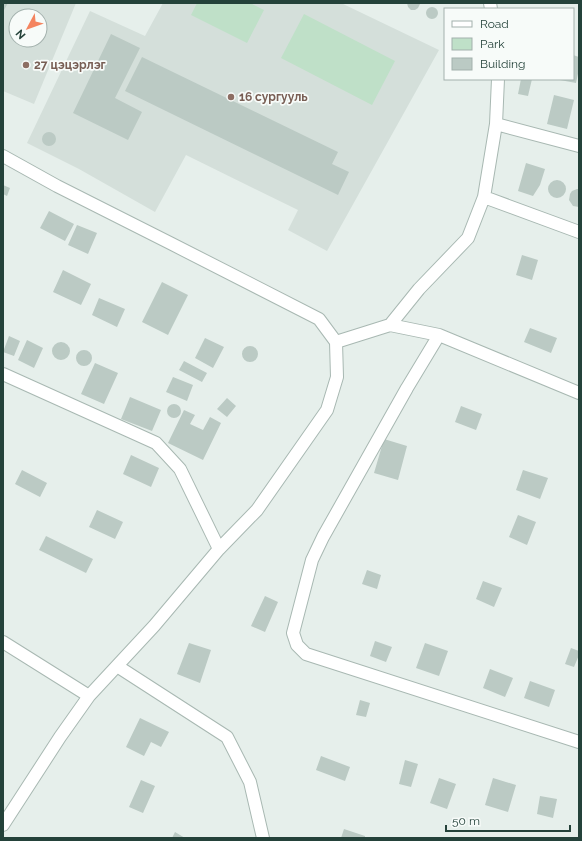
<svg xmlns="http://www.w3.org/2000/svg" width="582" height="841" viewBox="0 0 582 841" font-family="Raleway,sans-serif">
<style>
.built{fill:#d4dfda;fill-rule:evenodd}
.green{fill:#bfe0c8}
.building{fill:#bbcac4}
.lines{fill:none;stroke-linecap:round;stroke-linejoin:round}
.minor-casing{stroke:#a8b8b2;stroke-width:14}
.minor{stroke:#fff;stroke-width:12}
.education-dot{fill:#8d6e63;stroke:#f7fbf9;stroke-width:1.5}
.labels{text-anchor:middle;stroke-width:3.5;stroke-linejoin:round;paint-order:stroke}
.education-label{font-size:12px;font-weight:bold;fill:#785e54;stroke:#f7fbf9;text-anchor:start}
</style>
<rect width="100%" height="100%" fill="#e6efeb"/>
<path class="built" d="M 3,3 L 76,3 L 34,104 L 3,91 ZM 16,16 L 40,16 L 40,40 L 16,40 Z
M 163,3 L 341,3 L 439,50 L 327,251 L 288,230 L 298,210 L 186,155 L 155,212 L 79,169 L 27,143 L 90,11 L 145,36 Z"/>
<path class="green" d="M 197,3 L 250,3 L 264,10 L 247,43 L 191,15 Z
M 304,14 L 395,61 L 372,105 L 281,58 Z"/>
<path class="building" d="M 3,3 L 8,3 L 4,10 L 3,10 Z
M 407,3 L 419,3 L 420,4 L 418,8 L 415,10 L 411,10 L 408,7 Z
M426 13a6 6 0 1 1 12 0a6 6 0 1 1-12 0Z
M 111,34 L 140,48 L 115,98 L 142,112 L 128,140 L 73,113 Z
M 573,55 L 579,57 L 579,69 L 576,83 L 560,80 L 573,79 Z
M 142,57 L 338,152 L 332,164 L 349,172 L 338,195 L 125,91 Z
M 521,79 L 532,79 L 528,96 L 518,94 Z
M 554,95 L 574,100 L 567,129 L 547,124 Z
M42 139a7 7 0 1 1 14 0a7 7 0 1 1-14 0Z
M 526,163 L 545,169 L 540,185 L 533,196 L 518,191 Z
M548 189a9 9 0 1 1 18 0a9 9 0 1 1-18 0Z
M 3,185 L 10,188 L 7,196 L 3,194 Z
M 577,189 L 579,189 L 579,207 L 573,206 L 569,200 L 570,194 L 572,191 Z
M 49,211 L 74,224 L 65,241 L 40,228 Z
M 77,225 L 97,233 L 88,254 L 68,245 Z
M 522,255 L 538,260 L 532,280 L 516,275 Z
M 63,270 L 91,284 L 81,305 L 53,292 Z
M 162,282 L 188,295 L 168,335 L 142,322 Z
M 99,298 L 125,309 L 117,327 L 92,315 Z
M 530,328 L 557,338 L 551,353 L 524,342 Z
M 9,336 L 20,341 L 14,356 L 3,352 Z
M 205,338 L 224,347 L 213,368 L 195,358 Z
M 27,340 L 43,348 L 34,368 L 18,360 Z
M52 351a9 9 0 1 1 18 0a9 9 0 1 1-18 0Z
M242 354a8 8 0 1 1 16 0a8 8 0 1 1-16 0Z
M76 358a8 8 0 1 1 16 0a8 8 0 1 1-16 0Z
M 184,361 L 207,373 L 202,382 L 179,370 Z
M 95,363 L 118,373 L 104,404 L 81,394 Z
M 173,377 L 193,385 L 187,401 L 166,392 Z
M 130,397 L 161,410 L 152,431 L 121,419 Z
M 227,398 L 236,406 L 227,417 L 217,409 Z
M167 411a7 7 0 1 1 14 0a7 7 0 1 1-14 0Z
M 461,406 L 482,414 L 476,430 L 455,422 Z
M 184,410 L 195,415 L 190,424 L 203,430 L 210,417 L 221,423 L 203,460 L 168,443 Z
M 384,439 L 407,446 L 398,480 L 374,473 Z
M 131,455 L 159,468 L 151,487 L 123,474 Z
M 22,470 L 47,483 L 40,497 L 15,484 Z
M 523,470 L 548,478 L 540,499 L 516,490 Z
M 97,510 L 123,522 L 115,539 L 89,527 Z
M 518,515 L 536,522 L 527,545 L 509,537 Z
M 46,536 L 93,559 L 86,573 L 39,550 Z
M 367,570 L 381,575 L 377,589 L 362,584 Z
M 483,581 L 502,588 L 494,607 L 476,599 Z
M 265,596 L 278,602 L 265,632 L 251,626 Z
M 375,641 L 392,647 L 386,662 L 370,656 Z
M 189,643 L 211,650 L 200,683 L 177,674 Z
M 425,643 L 448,651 L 439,676 L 416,668 Z
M 571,648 L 579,651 L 579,655 L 574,667 L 565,664 Z
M 490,669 L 513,678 L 505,697 L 483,688 Z
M 530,681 L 555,690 L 549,707 L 524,698 Z
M 360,700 L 370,703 L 366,717 L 356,715 Z
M 140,718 L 169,732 L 161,747 L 151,742 L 144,756 L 126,747 Z
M 321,756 L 350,767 L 345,781 L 316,770 Z
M 405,760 L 418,764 L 411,787 L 399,784 Z
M 439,778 L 456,784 L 447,809 L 430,803 Z
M 493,778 L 516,785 L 508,812 L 485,805 Z
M 141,780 L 155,786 L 143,813 L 129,807 Z
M 540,796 L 557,799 L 553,818 L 537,814 Z
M 344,829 L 365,836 L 365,838 L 341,838 Z
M 175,832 L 185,838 L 172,838 Z"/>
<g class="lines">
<defs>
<path id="minor" d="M 490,3 L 491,9
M 496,124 L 579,146
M 3,156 L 57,186 L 172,244 L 319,319 L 336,342 L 337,377 L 327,410 L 257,510 L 219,549 L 154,626 L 89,696 L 60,737 L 3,825
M 484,197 L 496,124 L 498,79
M 390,325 L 419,289 L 468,238 L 484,197 L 579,232
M 439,335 L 407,388 L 323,537 L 312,560 L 293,633 L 297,645 L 306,654 L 579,742
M 336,342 L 390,325 L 439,335 L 579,393
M 3,374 L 156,443 L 180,469 L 219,549
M 3,642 L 89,696
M 117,666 L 227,737 L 250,782 L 263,838"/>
</defs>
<use href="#minor" class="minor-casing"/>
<use href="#minor" class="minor"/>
</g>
<g class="education-dot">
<circle cx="26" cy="65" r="4"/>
<circle cx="231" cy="97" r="4"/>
</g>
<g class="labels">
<g class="education-label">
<text x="34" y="69">27 цэцэрлэг</text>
<text x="239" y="101">16 сургууль</text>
</g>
</g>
<rect width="582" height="841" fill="none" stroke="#24423a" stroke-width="8"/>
<rect x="444" y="8" width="130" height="72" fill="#f7fbf9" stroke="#a3b1ad"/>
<rect x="452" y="21" width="20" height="6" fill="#ffffff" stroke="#a3b1ad"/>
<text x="480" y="28" font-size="12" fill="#24423a">Road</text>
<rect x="452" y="38" width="20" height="12" fill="#bfe0c8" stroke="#a3b1ad"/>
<text x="480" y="48" font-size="12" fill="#24423a">Park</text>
<rect x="452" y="58" width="20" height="12" fill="#bbcac4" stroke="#a3b1ad"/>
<text x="480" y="68" font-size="12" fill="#24423a">Building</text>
<g transform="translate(28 28) rotate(229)"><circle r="19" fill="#f7fbf9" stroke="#a3b1ad"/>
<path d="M0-3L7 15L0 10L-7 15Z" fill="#f4845f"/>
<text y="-6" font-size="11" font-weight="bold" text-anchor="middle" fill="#24423a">N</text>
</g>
<path d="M446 825v6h124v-6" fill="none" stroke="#24423a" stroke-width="2"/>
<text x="452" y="825" font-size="12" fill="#24423a" stroke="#f7fbf9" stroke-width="3" paint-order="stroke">50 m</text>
</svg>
